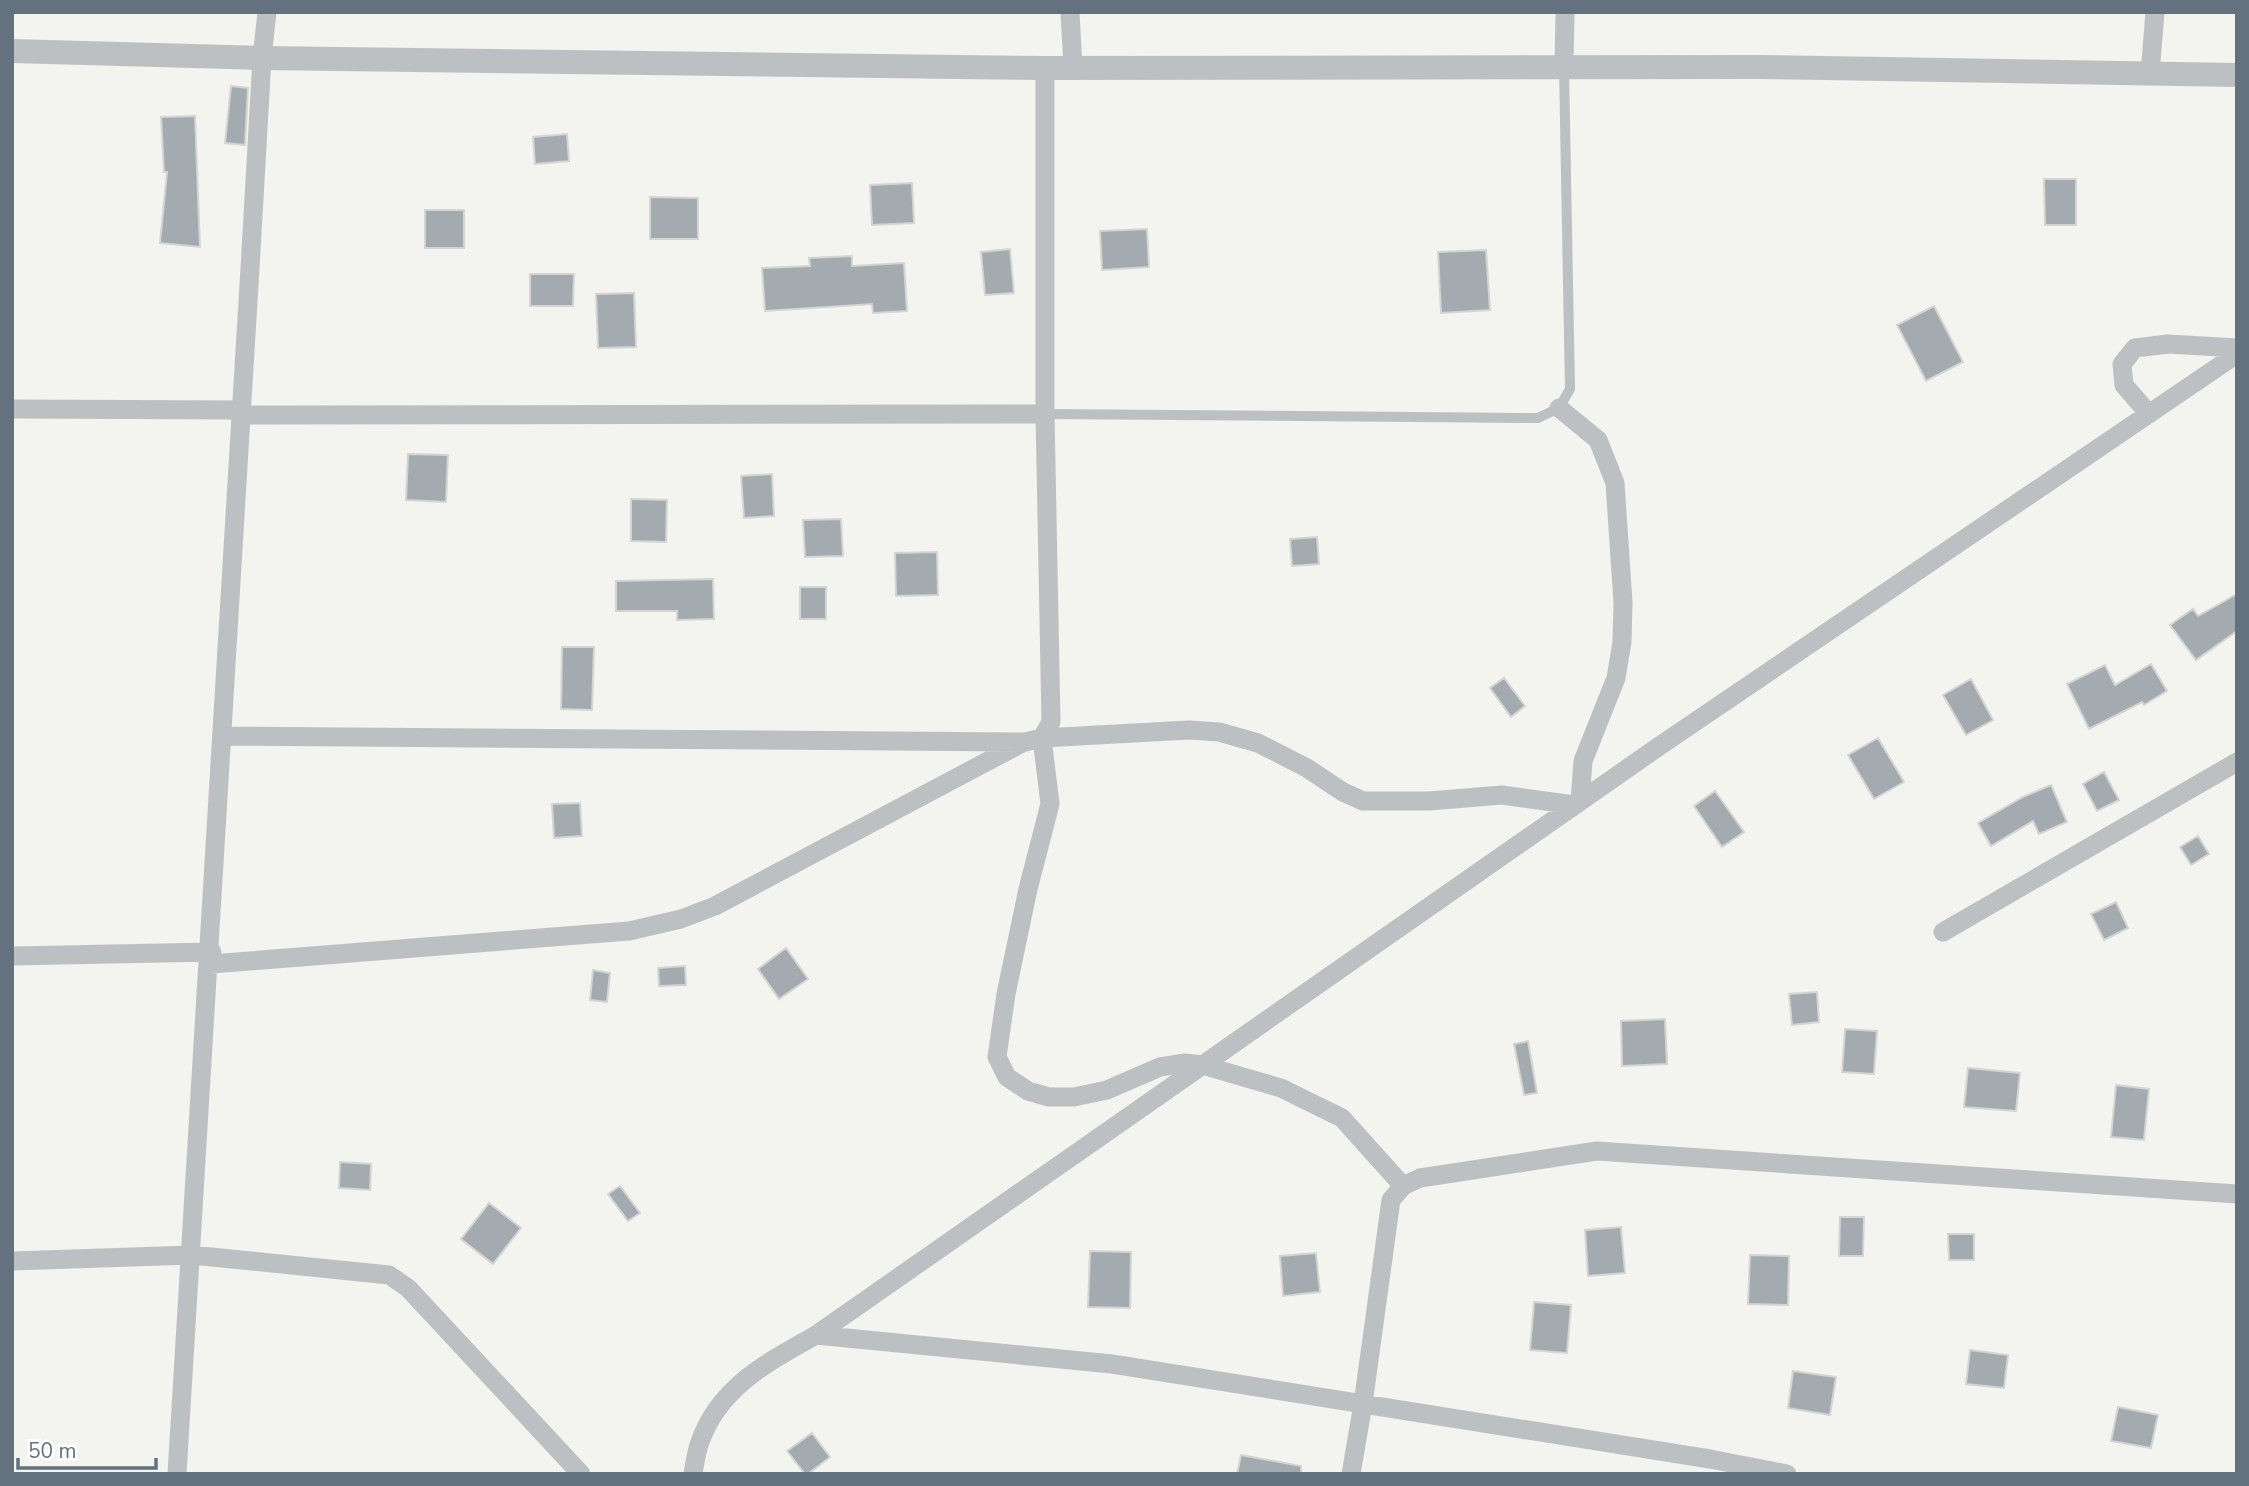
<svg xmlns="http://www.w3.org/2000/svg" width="2249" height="1486" viewBox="0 0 2249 1486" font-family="'Nunito Sans',sans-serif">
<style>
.building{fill:#a4abb0;stroke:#d4d4d2;stroke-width:2}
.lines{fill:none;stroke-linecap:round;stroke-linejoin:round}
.service{stroke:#bcc0c3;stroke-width:10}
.minor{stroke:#bcc0c3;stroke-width:19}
.tertiary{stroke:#bcc0c3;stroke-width:24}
</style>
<rect width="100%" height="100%" fill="#f3f3ef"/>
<path class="building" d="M 231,86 L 248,88 L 245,145 L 225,143 Z
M 195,116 L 200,247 L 160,243 L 167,172 L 164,172 L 161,117 Z
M 567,134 L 569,161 L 535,164 L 533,137 Z
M 2044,179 L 2076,179 L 2076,225 L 2045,225 Z
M 912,183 L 914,223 L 872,225 L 870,185 Z
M 650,197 L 698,198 L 698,239 L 650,239 Z
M 425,210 L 464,210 L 464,248 L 425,248 Z
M 1147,229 L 1149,267 L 1102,270 L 1100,231 Z
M 1010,249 L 1014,293 L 985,295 L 981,252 Z
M 1486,250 L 1490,310 L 1441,313 L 1438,252 Z
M 852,256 L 852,266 L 904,263 L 907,311 L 873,313 L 872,304 L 765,311 L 762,268 L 810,266 L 809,258 Z
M 530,274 L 574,274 L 573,306 L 530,306 Z
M 634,293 L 636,347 L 598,348 L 596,294 Z
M 1934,306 L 1963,362 L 1926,381 L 1897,325 Z
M 408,454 L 448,455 L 446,502 L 406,500 Z
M 772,474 L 774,516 L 744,518 L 741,476 Z
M 631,499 L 667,500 L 666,542 L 631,541 Z
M 841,519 L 843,556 L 805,557 L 803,520 Z
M 1317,537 L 1319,564 L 1292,566 L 1290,539 Z
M 937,552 L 938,595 L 896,596 L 895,553 Z
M 713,579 L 714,619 L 677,620 L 677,611 L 616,611 L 616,581 Z
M 800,587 L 826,587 L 826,619 L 800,619 Z
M 2237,594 L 2237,631 L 2196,660 L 2170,625 L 2193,609 L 2198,616 Z
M 562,647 L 594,647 L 592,710 L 561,709 Z
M 2151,664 L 2167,691 L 2144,705 L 2142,702 L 2089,729 L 2067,684 L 2105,665 L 2115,685 Z
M 1504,678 L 1525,706 L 1511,717 L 1490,688 Z
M 1971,679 L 1993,720 L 1966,735 L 1943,695 Z
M 1878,738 L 1904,782 L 1874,799 L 1848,755 Z
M 2104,772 L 2119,800 L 2097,811 L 2083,784 Z
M 2051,785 L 2067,822 L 2039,834 L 2033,821 L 1991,846 L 1978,823 L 2023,797 Z
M 1715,791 L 1744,832 L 1722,847 L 1694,806 Z
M 580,803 L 582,836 L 554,838 L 552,804 Z
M 2198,836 L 2209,854 L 2191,865 L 2180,847 Z
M 2116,902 L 2128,928 L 2104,940 L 2091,914 Z
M 786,948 L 808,979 L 779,999 L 758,969 Z
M 685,966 L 686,985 L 659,986 L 658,968 Z
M 593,970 L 610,973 L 607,1002 L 590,1000 Z
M 1817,992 L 1819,1022 L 1792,1025 L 1789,994 Z
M 1665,1019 L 1667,1064 L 1622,1066 L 1621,1021 Z
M 1845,1029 L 1877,1031 L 1874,1074 L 1842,1072 Z
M 1528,1041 L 1537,1093 L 1524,1095 L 1514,1044 Z
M 1968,1068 L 2020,1073 L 2016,1111 L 1964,1107 Z
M 2116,1085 L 2149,1089 L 2144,1140 L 2111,1137 Z
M 340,1162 L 371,1164 L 370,1190 L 339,1188 Z
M 620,1186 L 640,1213 L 628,1221 L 608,1194 Z
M 489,1203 L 521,1228 L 493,1264 L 461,1239 Z
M 1840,1217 L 1864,1217 L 1863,1256 L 1839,1256 Z
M 1621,1227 L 1625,1273 L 1588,1276 L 1585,1230 Z
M 1948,1234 L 1974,1234 L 1974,1260 L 1949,1260 Z
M 1090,1251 L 1131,1252 L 1130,1308 L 1088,1307 Z
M 1316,1253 L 1320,1292 L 1283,1296 L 1280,1256 Z
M 1750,1255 L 1789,1256 L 1788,1305 L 1748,1304 Z
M 1534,1302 L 1571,1305 L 1567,1353 L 1530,1350 Z
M 1970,1350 L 2008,1355 L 2004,1388 L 1966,1384 Z
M 1793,1371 L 1836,1377 L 1830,1415 L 1788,1408 Z
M 2118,1407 L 2158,1415 L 2151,1448 L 2111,1441 Z
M 812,1433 L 830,1457 L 808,1474 L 805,1474 L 787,1451 Z
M 1241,1455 L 1301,1466 L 1301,1474 L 1237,1474 Z"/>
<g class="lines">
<path class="service" d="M 1045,414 L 1538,418 L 1559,408 L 1570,389 L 1564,68"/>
<path class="minor" d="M 1070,12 L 1073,68
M 1564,68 L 1565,12
M 2150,74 L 2155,12
M 1559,408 L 1598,440 L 1615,483 L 1623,602 L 1622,642 L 1616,678 L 1583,761 L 1580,801
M 12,409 L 242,410
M 2149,414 L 2124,385 L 2122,364 L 2135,348 L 2168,344 L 2237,348
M 242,415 L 1045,414
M 222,736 L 1025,742 L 1042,738 L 1051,722 L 1045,414 L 1045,68
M 1943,932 L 2237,762
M 12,956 L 212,952
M 211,964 L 629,931 L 681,919 L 715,906 L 1022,743
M 1403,1186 L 1342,1118 L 1281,1088 L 1202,1065 L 1185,1063 L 1160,1067 L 1107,1090 L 1074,1097 L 1049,1097 L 1028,1091 L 1007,1077 L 997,1057 L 1006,994 L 1028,889 L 1050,804 L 1042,738 L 1189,730 L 1219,732 L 1258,743 L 1307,768 L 1343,792 L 1363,801 L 1429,801 L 1502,795 L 1574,805
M 12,1261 L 192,1255 L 389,1275 L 408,1288 L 581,1474
M 816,1335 L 1112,1364 L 1710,1459 L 1787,1474
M 177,1474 C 209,1002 235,530 262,58 L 267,12
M 693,1474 C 695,1463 696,1452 700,1442 C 719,1387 768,1362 816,1335 L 1658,747 L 2237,354
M 1351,1474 L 1363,1404 L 1391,1200 L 1403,1186 L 1420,1178 L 1597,1151 L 2237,1194"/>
<path class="tertiary" d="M 12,51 L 262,58 L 1045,68 L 1760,67 L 2237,75"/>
</g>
<rect width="2249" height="1486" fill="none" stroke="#64727f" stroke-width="28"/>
<path d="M18 1458v10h138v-10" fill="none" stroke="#64727f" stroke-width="3.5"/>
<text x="28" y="1458" font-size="21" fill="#64727f" stroke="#ffffff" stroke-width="5" paint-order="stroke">50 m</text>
</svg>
